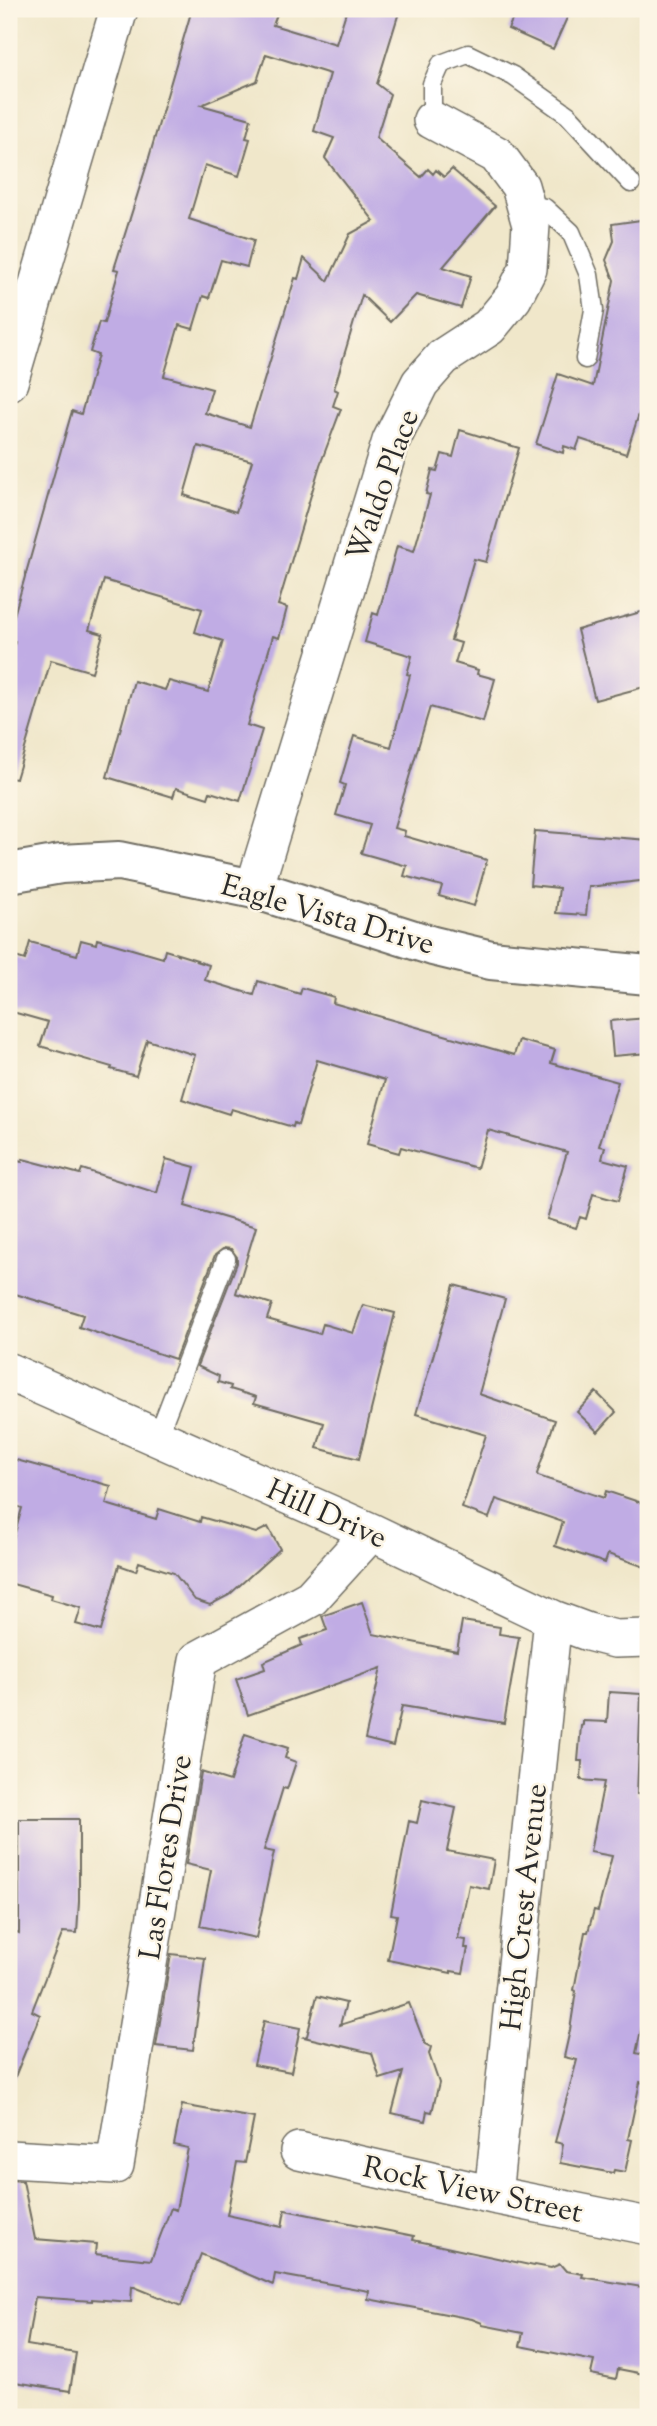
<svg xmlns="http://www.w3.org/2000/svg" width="657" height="2426" viewBox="0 0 657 2426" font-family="'Sorts Mill Goudy',serif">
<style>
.building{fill:#c0ace4;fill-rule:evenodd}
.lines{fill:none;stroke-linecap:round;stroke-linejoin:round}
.service-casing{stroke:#706d63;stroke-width:21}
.minor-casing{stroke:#706d63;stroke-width:40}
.tertiary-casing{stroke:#706d63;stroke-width:42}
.service{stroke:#fff;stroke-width:18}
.minor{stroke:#fff;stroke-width:37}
.tertiary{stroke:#fff;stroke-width:38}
.labels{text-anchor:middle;stroke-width:5;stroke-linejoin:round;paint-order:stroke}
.street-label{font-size:30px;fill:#2b2b2b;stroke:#fcf5e5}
</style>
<rect width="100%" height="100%" fill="#fcf5e5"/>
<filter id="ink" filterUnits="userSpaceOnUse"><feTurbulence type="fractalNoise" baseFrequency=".0143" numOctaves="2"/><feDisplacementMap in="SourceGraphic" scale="14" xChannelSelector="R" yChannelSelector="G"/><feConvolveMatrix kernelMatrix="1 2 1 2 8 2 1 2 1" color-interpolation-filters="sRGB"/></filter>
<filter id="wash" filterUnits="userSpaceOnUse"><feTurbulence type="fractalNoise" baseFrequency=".00686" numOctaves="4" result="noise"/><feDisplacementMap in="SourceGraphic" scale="28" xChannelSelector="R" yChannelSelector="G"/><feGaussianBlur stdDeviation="1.57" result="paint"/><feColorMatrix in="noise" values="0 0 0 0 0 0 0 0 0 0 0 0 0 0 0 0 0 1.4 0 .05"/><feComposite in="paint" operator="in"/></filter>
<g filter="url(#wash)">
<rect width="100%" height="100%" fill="#f0e7ca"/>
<g id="blocks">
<path class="building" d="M 192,9 L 279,9 L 273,25 L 336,44 L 347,9 L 400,9 L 377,84 L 390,94 L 376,138 L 421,177 L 428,169 L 433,174 L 436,170 L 444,177 L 452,169 L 495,206 L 443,267 L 471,276 L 461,308 L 416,295 L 390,322 L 362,295 L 334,389 L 338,391 L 333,406 L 341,409 L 320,465 L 278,605 L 287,608 L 279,638 L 273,636 L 247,725 L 262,730 L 240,801 L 210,792 L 208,798 L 176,788 L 173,797 L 107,777 L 134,681 L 165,690 L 169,681 L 208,692 L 223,641 L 195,632 L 202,609 L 104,580 L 89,630 L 103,634 L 92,672 L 51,660 L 16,779 L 9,778 L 9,664 L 15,642 L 9,640 L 9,633 L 72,411 L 81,414 L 98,355 L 90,352 L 99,322 L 104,323 L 119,270 L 114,269 L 148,161 ZM 266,54 L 330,74 L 314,131 L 334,138 L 325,158 L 374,221 L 350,234 L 328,281 L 304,258 L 298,279 L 295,278 L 250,427 L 205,413 L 212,389 L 164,376 L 179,325 L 193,329 L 203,296 L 209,298 L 221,260 L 247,267 L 254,240 L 189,219 L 205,165 L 239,176 L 250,139 L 246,138 L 251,119 L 201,105 L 257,81 ZM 198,446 L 252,461 L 236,512 L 184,495 Z
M 517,9 L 571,9 L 553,49 L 508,29 Z
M 648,219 L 648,386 L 626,454 L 580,439 L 576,450 L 564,446 L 563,453 L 536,444 L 558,374 L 593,386 L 614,280 L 606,260 L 614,241 L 612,224 Z
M 460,430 L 519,448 L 486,562 L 474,559 L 451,640 L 461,643 L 455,663 L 478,670 L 477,674 L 495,679 L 483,722 L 430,707 L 394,828 L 405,831 L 404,836 L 487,860 L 474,906 L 439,896 L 442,886 L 404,876 L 407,866 L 361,853 L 370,825 L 336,815 L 345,785 L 340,783 L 354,736 L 391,747 L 410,675 L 407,674 L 412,656 L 365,642 L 373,613 L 378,615 L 397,546 L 414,551 L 430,495 L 426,494 L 432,470 L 437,471 L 442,454 L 453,457 Z
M 648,610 L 648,686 L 595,700 L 577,630 Z
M 535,831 L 648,840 L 648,880 L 589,887 L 586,915 L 556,913 L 559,888 L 530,885 Z
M 97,939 L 163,958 L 165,950 L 197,960 L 196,961 L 209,965 L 205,980 L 254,995 L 258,981 L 300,994 L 302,988 L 334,997 L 333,1003 L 514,1055 L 519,1040 L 555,1050 L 551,1063 L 618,1082 L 599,1146 L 605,1147 L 602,1159 L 628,1166 L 618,1201 L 593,1194 L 586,1219 L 580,1217 L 576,1228 L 547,1219 L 567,1152 L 488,1130 L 477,1168 L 401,1147 L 399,1153 L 367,1144 L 385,1080 L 317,1060 L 298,1125 L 294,1123 L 293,1127 L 231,1109 L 229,1114 L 182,1099 L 195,1055 L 147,1040 L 136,1076 L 111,1069 L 112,1067 L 40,1046 L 48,1022 L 9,1011 L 9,955 L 25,960 L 30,942 L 77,955 L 81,940 L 96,944 Z
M 648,1018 L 648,1053 L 613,1056 L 610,1021 Z
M 9,1159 L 22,1162 L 23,1159 L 80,1174 L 82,1169 L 157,1193 L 166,1159 L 195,1167 L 185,1206 L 256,1227 L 236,1293 L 272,1304 L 267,1319 L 320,1334 L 323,1324 L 353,1333 L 363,1305 L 395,1313 L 359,1459 L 317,1448 L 324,1423 L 254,1403 L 256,1397 L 230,1389 L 231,1386 L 218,1382 L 219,1376 L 197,1366 L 237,1263 L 237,1257 L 231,1249 L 224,1248 L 215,1255 L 175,1359 L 79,1327 L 83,1315 L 9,1292 Z
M 454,1285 L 505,1299 L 479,1394 L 555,1420 L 537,1474 L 538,1476 L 604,1498 L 606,1491 L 648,1505 L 648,1568 L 608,1554 L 605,1563 L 555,1546 L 563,1522 L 496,1499 L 489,1518 L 462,1508 L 486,1435 L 416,1414 Z
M 596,1392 L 616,1412 L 598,1432 L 577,1412 Z
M 9,1458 L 111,1486 L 106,1504 L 156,1519 L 159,1509 L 200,1522 L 201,1517 L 256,1533 L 268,1527 L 280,1549 L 229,1595 L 210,1605 L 195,1600 L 174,1573 L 139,1562 L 136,1571 L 119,1565 L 101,1631 L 76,1624 L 81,1608 L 51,1599 L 52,1595 L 9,1583 L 9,1554 L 22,1508 L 9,1503 Z
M 362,1602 L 373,1634 L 457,1651 L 462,1621 L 500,1627 L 499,1634 L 519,1637 L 504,1723 L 402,1706 L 393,1746 L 365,1739 L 381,1668 L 248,1715 L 236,1679 L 265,1669 L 263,1662 L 302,1645 L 300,1639 L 327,1630 L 322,1616 Z
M 609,1692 L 641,1694 L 637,1794 L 648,1794 L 648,1998 L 636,2053 L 648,2056 L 648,2084 L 640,2082 L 628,2139 L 632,2140 L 625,2172 L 614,2170 L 613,2173 L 560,2163 L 563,2144 L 555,2142 L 577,2060 L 564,2057 L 570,2030 L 576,1991 L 574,1990 L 585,1932 L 588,1932 L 594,1910 L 598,1911 L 612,1856 L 590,1852 L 604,1782 L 581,1780 L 582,1761 L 578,1761 L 581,1726 L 583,1725 L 583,1721 L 607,1722 Z
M 245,1734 L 288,1748 L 285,1758 L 296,1762 L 287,1789 L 283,1788 L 264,1850 L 274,1852 L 256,1938 L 200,1926 L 211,1870 L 186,1864 L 201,1772 L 230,1781 Z
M 422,1800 L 456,1808 L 447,1851 L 494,1860 L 489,1889 L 469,1885 L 458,1939 L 466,1940 L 465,1948 L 468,1948 L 463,1973 L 451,1971 L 451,1973 L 388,1960 L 397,1915 L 391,1914 L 409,1821 L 417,1823 Z
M 19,1819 L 79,1819 L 79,1901 L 77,1933 L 63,1932 L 32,2011 L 40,2015 L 10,2089 L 9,1929 L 19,1933 Z
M 171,1954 L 205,1958 L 193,2050 L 156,2046 Z
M 317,1996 L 346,2003 L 340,2025 L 409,2003 L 425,2044 L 431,2047 L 429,2054 L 439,2083 L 432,2112 L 427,2111 L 425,2121 L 392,2113 L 403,2072 L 380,2079 L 372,2053 L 304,2037 L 307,2036 Z
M 264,2021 L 300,2028 L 291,2072 L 254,2065 Z
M 182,2105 L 254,2118 L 245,2163 L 237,2162 L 227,2215 L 282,2227 L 285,2210 L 414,2236 L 413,2240 L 534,2266 L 535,2265 L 551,2268 L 560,2264 L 566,2271 L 583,2274 L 582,2277 L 648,2288 L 648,2369 L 645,2368 L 644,2374 L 618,2369 L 616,2379 L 591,2374 L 594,2361 L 520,2346 L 523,2333 L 482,2325 L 482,2323 L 472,2319 L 368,2299 L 369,2291 L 275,2274 L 273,2285 L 201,2254 L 181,2306 L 132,2286 L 131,2302 L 92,2299 L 92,2301 L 35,2297 L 27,2345 L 76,2353 L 70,2391 L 9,2381 L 9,2180 L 23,2181 L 35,2239 L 96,2244 L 95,2254 L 151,2260 L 171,2208 L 176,2210 L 188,2148 L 174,2145 Z"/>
</g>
</g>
<g filter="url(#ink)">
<use href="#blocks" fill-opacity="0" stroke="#706d63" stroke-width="2"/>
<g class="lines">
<defs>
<path id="service" d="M 432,120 L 432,84 L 441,64 L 468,54 L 513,76 L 568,115 L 631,183
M 525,204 L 545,208 L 571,232 L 589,275 L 594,310 L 585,359
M 157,1438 L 226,1259"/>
<path id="minor" d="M 9,382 L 119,9
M 254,889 L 391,441 L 420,383 L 443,357 L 489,327 L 513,298 L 528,269 L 531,225 L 520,186 L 497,155 L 432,120
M 9,1372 L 371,1532 L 553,1619 L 588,1632 L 615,1639 L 648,1638
M 299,2151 L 493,2195 L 648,2226
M 9,2159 L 115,2165 L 198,1660 L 311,1598 L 371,1532
M 493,2195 L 553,1619"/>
<path id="tertiary" d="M 9,873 L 61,864 L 119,861 L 254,889 L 433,946 L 491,960 L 648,975"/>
</defs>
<use href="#service" class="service-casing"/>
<use href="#minor" class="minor-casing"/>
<use href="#tertiary" class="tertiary-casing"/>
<use href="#service" class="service"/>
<use href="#minor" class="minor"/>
<use href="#tertiary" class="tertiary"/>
</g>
</g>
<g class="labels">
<g class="street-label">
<text transform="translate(382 485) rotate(-70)" y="10">Waldo Place</text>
<text transform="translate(328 914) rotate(16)" y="10">Eagle Vista Drive</text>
<text transform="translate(327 1513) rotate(24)" y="10">Hill Drive</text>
<text transform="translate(165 1857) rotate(-81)" y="10">Las Flores Drive</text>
<text transform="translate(523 1907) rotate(-84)" y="10">High Crest Avenue</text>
<text transform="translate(473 2189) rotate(12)" y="10">Rock View Street</text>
</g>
</g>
<rect width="657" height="2426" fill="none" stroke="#fcf5e5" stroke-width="35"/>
</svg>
